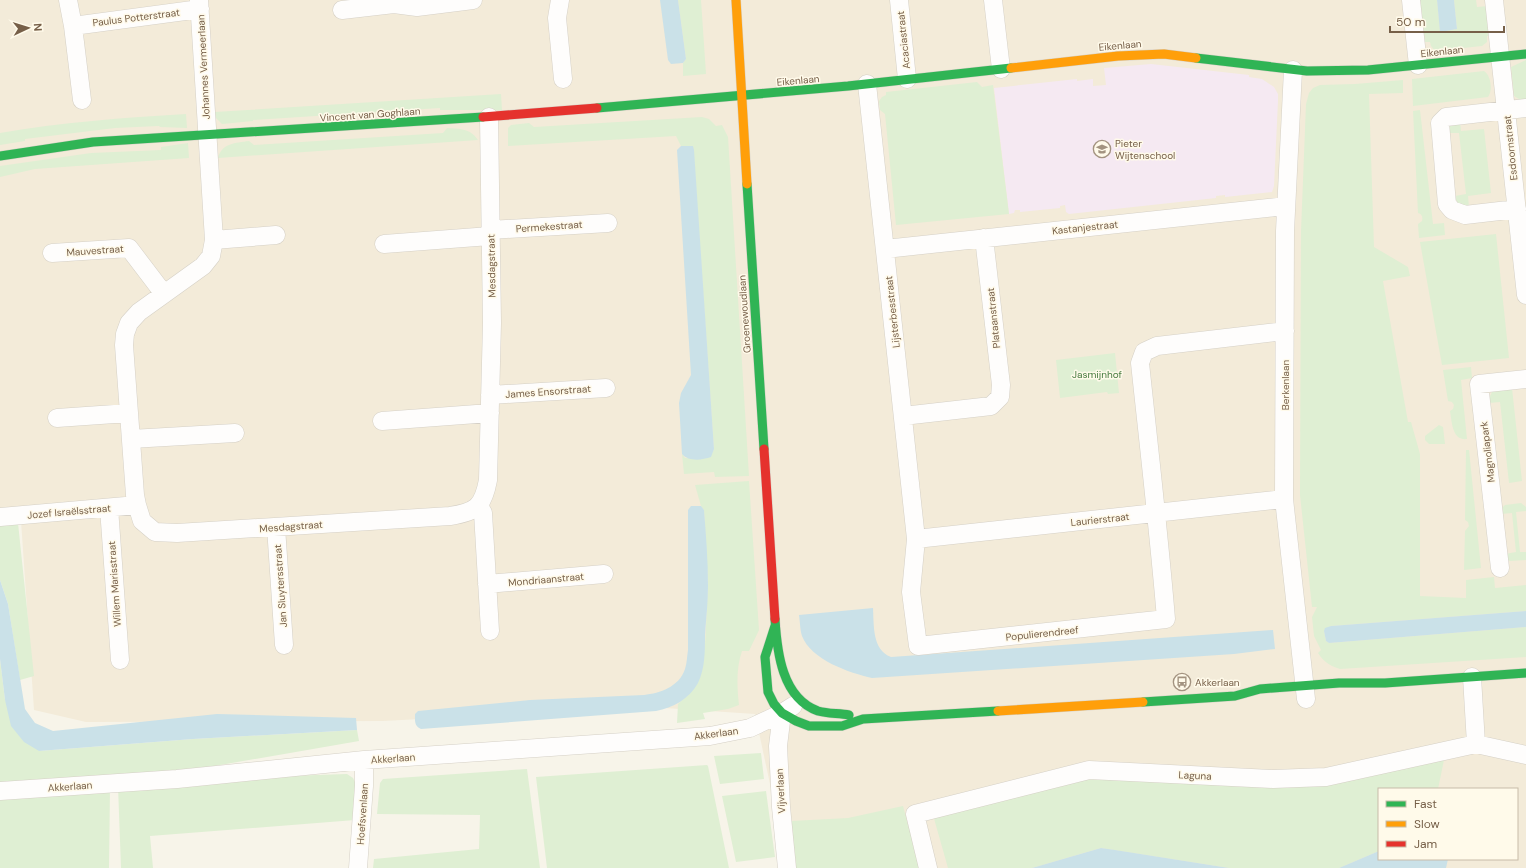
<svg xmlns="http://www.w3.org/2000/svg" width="1526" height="868" viewBox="0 0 1526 868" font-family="'DM Sans',sans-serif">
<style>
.residential{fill:#f3ebd9;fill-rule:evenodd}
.education{fill:#f5e9f2}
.green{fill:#dfefd3}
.water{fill:#cae1e8}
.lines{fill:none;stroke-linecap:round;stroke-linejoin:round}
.street-casing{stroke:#d5d0c6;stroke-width:19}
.fast-casing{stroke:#d7d1c7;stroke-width:10}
.slow-casing{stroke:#d7d1c7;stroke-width:10}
.jam-casing{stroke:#d7d1c7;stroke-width:10}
.street{stroke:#fefdfc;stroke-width:18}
.fast{stroke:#30b455;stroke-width:9}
.slow{stroke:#ff9f0a;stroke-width:9}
.jam{stroke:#e5322d;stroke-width:9}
.labels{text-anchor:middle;stroke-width:3;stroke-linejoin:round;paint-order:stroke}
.street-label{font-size:10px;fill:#765f48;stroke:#fffaea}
.poi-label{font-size:10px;fill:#765f48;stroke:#fffaea;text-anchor:start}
.park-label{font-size:10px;fill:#497c40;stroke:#fffaea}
</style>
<rect width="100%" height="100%" fill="#f7f4e9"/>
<path class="residential" d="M 0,0 L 1526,0 L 1526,868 L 788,868 L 755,714 L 650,707 L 383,721 L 86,722 L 34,710 L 21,521 L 0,524 ZM 1379,789 L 1517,789 L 1517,859 L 1379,859 Z"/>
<path class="education" d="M 1151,64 L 1249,75 L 1249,77 L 1262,79 L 1274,87 L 1278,94 L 1278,101 L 1274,186 L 1272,192 L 1225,197 L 1225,195 L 1216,196 L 1216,198 L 1069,214 L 1066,212 L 1065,205 L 1060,206 L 1060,208 L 1020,212 L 1020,210 L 1015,210 L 1014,213 L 1009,214 L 994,88 L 1077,79 L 1077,81 L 1093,79 L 1093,86 L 1106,85 L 1104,68 Z"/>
<path class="green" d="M 678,0 L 701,0 L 706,74 L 683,76 L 683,63 L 686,59 Z
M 1420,0 L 1437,0 L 1440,31 L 1457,29 L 1454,0 L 1476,0 L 1477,7 L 1488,6 L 1492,36 L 1487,36 L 1487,42 L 1482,46 L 1435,51 L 1431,46 L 1430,42 L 1425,42 Z
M 1526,60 L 1526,100 L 1519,99 L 1514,96 L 1511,67 Z
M 1484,71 C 1491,75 1493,91 1488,97 L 1413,106 L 1412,79 Z
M 1403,80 L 1403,93 L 1369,94 L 1374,247 L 1408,267 L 1410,276 L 1383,281 L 1408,422 L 1411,422 L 1420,454 L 1420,596 L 1466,598 L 1466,580 L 1494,577 L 1495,588 L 1526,585 L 1526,611 L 1331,626 L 1324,631 L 1326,641 L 1329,643 L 1526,627 L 1526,657 L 1340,669 C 1330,666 1324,662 1318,653 L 1321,650 L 1314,636 L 1312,617 L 1317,607 L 1312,607 L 1300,495 L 1301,231 L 1306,104 L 1309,93 L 1313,88 L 1320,85 L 1355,84 Z
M 977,82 L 982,87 L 993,85 L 1009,214 L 896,225 L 885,114 L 880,110 L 879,101 L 882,97 L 886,95 L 886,92 Z
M 501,94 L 502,110 L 440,110 L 440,108 L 253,120 L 253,121 L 222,124 L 215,117 L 215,112 Z
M 1420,110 L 1433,224 L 1444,223 L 1445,235 L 1419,238 L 1418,224 L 1422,221 C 1423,217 1422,214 1418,213 L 1413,111 Z
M 186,114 L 187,128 L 160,127 L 159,126 L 115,128 L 25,139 L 25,141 L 0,145 L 0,133 C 61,122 123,118 186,114 Z
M 702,117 L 709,119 L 716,126 L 722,125 L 728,137 L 749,476 L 715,477 L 714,472 L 684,474 L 682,454 L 685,458 L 710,457 L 714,449 L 693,146 L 681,146 L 676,136 L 508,146 L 508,128 L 511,125 L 529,123 L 534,127 Z
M 1460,120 L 1461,131 L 1484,129 L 1491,193 L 1468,196 L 1469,207 C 1462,207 1456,204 1455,196 L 1466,194 L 1459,133 L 1448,133 C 1448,124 1452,123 1460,120 Z
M 447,128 C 460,129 470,128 478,140 L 218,158 C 222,143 235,143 249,141 L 254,145 L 443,133 Z
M 188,143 L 189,158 L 35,169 L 0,177 L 0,166 L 91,153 L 161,150 L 161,147 Z
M 1496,234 L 1509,358 L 1442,365 L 1420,242 Z
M 1115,353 L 1119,393 L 1108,394 L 1107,392 L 1060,398 L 1056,360 Z
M 1471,367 L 1472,378 L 1461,380 L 1467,439 C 1452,441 1452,422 1450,411 L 1453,409 L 1454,405 L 1452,402 L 1448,401 L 1443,370 Z
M 1512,388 L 1522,481 L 1509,483 L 1500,402 L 1489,403 L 1489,398 L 1492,392 Z
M 1439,425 L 1443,427 L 1445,444 L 1429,444 L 1425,440 L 1425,436 Z
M 1466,450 L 1469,450 L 1481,568 L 1464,570 L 1465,531 L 1469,526 L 1468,522 L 1465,520 Z
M 749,481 L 759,630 L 749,651 L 742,651 C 736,669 737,686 739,705 L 728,709 L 703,713 L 705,719 L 677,723 L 678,704 L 689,694 L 705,645 L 708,586 L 704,510 L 701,506 L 695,485 Z
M 1521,503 L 1526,507 L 1526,511 L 1516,512 L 1520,552 L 1526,552 L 1526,560 L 1510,561 L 1508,560 L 1505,554 L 1516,552 L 1512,513 L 1501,514 L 1501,509 L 1505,505 Z
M 18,523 L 34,676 L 20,680 L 8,604 L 0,580 L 0,524 Z
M 0,659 L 5,700 L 39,751 L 193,739 L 357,730 L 359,741 L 197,769 L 0,783 Z
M 761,753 L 764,779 L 720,784 L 714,756 Z
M 1444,760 L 1438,789 L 1379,789 L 1379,851 L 1339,868 L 1229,868 L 1101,848 L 1032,868 L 948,868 L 933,815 L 1090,777 L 1298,787 Z
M 707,765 L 708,766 L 729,868 L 547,868 L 536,777 Z
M 527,769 L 540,868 L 373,868 L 374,859 L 479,849 L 480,815 L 377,814 L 380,783 L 383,779 Z
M 347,774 L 353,778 L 356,784 L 355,820 L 150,836 L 153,868 L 121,868 L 118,786 L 257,777 Z
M 110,788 L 109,868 L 0,868 L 0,796 Z
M 766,791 L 775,857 L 736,862 L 722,796 Z
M 903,806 L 920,868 L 795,868 L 791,821 L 848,818 Z"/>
<path class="water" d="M 660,0 L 678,0 L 686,59 L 683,63 L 671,64 L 668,60 Z
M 1437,0 L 1454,0 L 1457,29 L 1440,32 Z
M 681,146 L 693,146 L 694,150 L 714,449 L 711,457 C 702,460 689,462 682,454 L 679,403 L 681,393 L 691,375 L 677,150 Z
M 691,506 L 701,506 L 704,510 C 706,535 708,561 708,586 C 708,603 706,619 705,635 C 705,651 705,669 698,683 C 689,699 673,708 656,711 L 421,729 C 414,726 415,721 415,714 L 418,711 L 530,700 L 644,695 C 660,693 679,687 685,669 C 687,663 687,656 688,650 L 688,510 Z
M 0,580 L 8,604 L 25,709 L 35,723 L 53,731 L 217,714 L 356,718 L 357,730 L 193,739 L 39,751 L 24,742 L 11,726 L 5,700 L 0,659 Z
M 873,608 C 874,625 872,650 891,657 L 1273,630 L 1275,649 L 1234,654 L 872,678 C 850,673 811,660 802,636 C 800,630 800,621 799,615 Z
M 1526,611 L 1526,627 L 1329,643 L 1326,641 L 1324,631 L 1325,628 L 1331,626 Z
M 1101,848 L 1115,850 L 1229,868 L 1032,868 Z
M 1379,851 L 1379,859 L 1448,859 L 1446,868 L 1339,868 Z"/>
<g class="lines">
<defs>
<path id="street" d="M 68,0 L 73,26 L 82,100
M 199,0 L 214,240 L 211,256 L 203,266 L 139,312 L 129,323 L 125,334 L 124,345 L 135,495 L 137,505 L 142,521 L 155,532 L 177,533 L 450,516 C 476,512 483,507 488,480 L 492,323 L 489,117
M 560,0 L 557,18 L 563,79
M 899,0 L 907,79
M 993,0 L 1001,69
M 1411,0 L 1418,65
M 1494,0 L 1526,295
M 342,10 L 394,4 L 417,7 L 473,0
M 73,26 L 200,9
M 1293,70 L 1285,231 L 1284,499 L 1306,699
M 867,84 L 916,539 L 911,592 L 918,646 L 1166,619 C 1159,534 1149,448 1140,363 L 1144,352 L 1157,346 L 1285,331
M 1517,209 L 1465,215 L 1452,210 L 1447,204 L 1440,123 L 1446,117 L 1526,108
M 490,230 L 608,223
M 214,240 L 276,235
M 384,244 L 490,236
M 885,249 L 1286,206
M 52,253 L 129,248 L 164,294
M 490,395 L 606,388
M 903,416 L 991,406 L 1000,397 L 1001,385 L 984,238
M 57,418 L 129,413
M 382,421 L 490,413
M 131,439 L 235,433
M 479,506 L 483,513 L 490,631
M 109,508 L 120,660
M 0,517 L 137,505
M 276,527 L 284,645
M 916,539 L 1284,499
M 1500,568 L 1479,384 L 1526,379
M 487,584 L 604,574
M 1472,677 L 1476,744
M 782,713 L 778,746 L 781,807 L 787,868
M 0,791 L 177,779 L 364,760 L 710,736 L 750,728 L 782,713 L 793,706
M 358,868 L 364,786 L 364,760
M 928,868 L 915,814 L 1089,770 L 1273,779 L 1326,777 L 1476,744 L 1526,755"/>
<path id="fast" d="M 1196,58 L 1307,71 L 1368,70 L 1526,54
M 597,108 L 848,86 L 1011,68
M 0,156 L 93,142 L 483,117
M 747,184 L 764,449
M 775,619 C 777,652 782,698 818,711 C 828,714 839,713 849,715
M 775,626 L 765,657 L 768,692 L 774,704 L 782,713 L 796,721 L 809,726 L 842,726 L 863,719 L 998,711
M 1143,702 L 1235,696 L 1260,689 L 1339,683 L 1385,683 L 1526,673"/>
<path id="slow" d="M 736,0 L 747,184
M 1011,68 L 1118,56 L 1164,54 L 1196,58
M 998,711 L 1143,702"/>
<path id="jam" d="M 483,117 L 597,108
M 764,449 L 775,619"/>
</defs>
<use href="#street" class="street-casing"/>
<use href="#fast" class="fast-casing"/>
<use href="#slow" class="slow-casing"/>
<use href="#jam" class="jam-casing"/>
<use href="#street" class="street"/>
<use href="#fast" class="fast"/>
<use href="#slow" class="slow"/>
<use href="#jam" class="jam"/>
</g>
<defs>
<symbol id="school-ring" viewBox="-11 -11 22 22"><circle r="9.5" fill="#fffaea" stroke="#a39380" stroke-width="1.5"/><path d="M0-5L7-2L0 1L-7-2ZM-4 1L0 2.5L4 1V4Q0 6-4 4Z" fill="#a39380"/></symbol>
<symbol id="bus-ring" viewBox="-11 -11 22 22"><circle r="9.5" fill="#fffaea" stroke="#a39380" stroke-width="1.5"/><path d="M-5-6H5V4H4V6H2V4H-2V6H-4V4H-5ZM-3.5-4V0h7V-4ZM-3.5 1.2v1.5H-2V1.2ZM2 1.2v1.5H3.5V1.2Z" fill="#a39380"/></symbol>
</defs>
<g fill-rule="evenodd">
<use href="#school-ring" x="1092" y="139" width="20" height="20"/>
<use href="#bus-ring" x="1172" y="672" width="20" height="20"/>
</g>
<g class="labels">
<g class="street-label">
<text transform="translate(136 17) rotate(-7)" y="4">Paulus Potterstraat</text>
<text transform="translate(903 40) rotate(-96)" y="4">Acaciastraat</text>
<text transform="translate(1120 45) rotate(-5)" y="4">Eikenlaan</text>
<text transform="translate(1442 51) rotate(-6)" y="4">Eikenlaan</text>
<text transform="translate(203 67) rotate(-93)" y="4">Johannes Vermeerlaan</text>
<text transform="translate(798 80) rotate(-5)" y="4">Eikenlaan</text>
<text transform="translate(370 114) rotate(-4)" y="4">Vincent van Goghlaan</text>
<text transform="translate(1510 148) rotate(-96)" y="4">Esdoornstraat</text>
<text transform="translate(549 226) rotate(-4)" y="4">Permekestraat</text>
<text transform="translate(1085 227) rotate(-6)" y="4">Kastanjestraat</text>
<text transform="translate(95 250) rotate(-4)" y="4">Mauvestraat</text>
<text transform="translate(491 266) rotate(-91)" y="4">Mesdagstraat</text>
<text transform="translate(892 312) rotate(-96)" y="4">Lijsterbesstraat</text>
<text transform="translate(744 314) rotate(-94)" y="4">Groenewoudlaan</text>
<text transform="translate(993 318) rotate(-96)" y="4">Plataanstraat</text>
<text transform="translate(1285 385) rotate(-90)" y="4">Berkenlaan</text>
<text transform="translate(548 391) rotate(-4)" y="4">James Ensorstraat</text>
<text transform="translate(1487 452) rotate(-97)" y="4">Magnoliapark</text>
<text transform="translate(69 511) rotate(-5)" y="4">Jozef Israëlsstraat</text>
<text transform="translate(1100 519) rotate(-6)" y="4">Laurierstraat</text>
<text transform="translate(291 526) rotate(-4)" y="4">Mesdagstraat</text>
<text transform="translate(546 579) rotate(-5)" y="4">Mondriaanstraat</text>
<text transform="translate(114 584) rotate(-94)" y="4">Willem Marisstraat</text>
<text transform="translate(280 586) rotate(-94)" y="4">Jan Sluytersstraat</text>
<text transform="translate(1042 633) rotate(-6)" y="4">Populierendreef</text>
<text transform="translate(716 733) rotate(-8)" y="4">Akkerlaan</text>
<text transform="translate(393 758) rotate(-4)" y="4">Akkerlaan</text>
<text transform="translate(1195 775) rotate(3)" y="4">Laguna</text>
<text transform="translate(70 786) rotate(-4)" y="4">Akkerlaan</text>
<text transform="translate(780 791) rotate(-93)" y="4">Vijverlaan</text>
<text transform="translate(362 814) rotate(-86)" y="4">Hoefsvenlaan</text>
</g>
<g class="poi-label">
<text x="1115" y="147">Pieter<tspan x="1115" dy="12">Wijtenschool</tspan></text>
<text x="1195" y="686">Akkerlaan</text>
</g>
<g class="park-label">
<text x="1097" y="378">Jasmijnhof</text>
</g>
</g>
<rect x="1378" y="788" width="140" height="72" fill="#fffaea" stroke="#c8bca9"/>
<rect x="1386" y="801" width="20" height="6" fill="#30b455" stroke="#c8bca9"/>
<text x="1414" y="808" font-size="12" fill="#765f48">Fast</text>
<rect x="1386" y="821" width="20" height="6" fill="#ff9f0a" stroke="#c8bca9"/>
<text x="1414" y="828" font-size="12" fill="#765f48">Slow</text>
<rect x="1386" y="841" width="20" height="6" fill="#e5322d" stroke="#c8bca9"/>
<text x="1414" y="848" font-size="12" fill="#765f48">Jam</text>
<g transform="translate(28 28) rotate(86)" stroke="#fffaea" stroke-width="3" paint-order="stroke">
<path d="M0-3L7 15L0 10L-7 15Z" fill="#765f48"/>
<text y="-6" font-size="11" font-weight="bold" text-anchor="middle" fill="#765f48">N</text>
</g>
<path d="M1390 26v6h114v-6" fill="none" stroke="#765f48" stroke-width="2"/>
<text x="1396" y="26" font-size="12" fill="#765f48" stroke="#fffaea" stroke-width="3" paint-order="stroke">50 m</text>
</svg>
